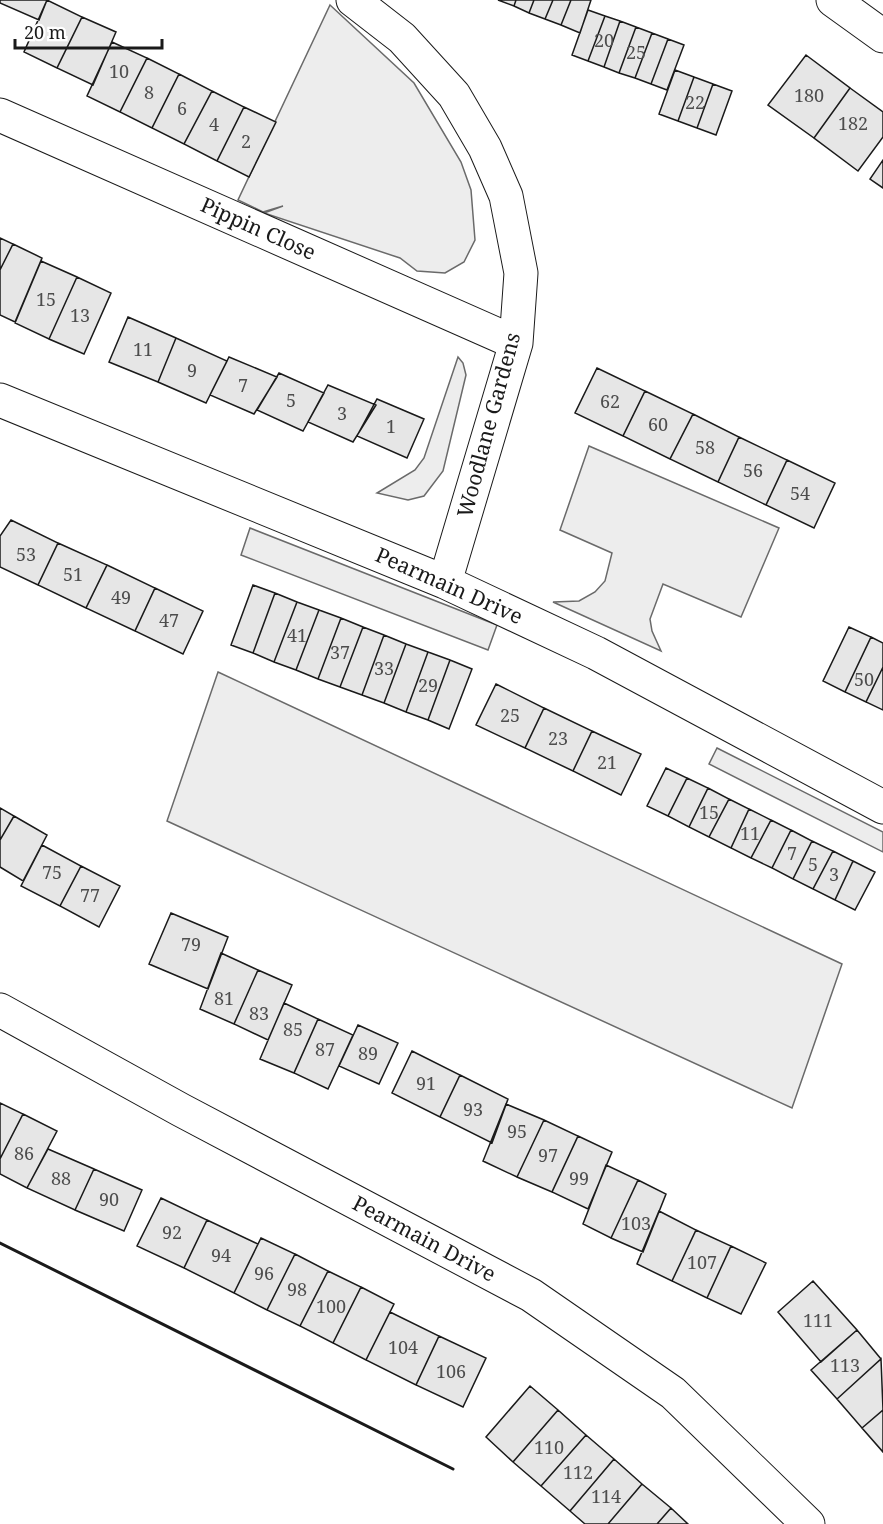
<svg xmlns="http://www.w3.org/2000/svg" width="883" height="1524" viewBox="0 0 883 1524" font-family="'Noto Serif',serif">
<style>
.built{fill:#ededed;stroke:#6a6a6a;stroke-width:1.5}
.building{fill:#e6e6e6;stroke:#1a1a1a;stroke-width:1.5}
.lines{fill:none;stroke-linecap:round;stroke-linejoin:round}
.minor-casing{stroke:#1a1a1a;stroke-width:35}
.minor{stroke:#fff;stroke-width:33}
.wall{stroke:#1a1a1a;stroke-width:3}
.labels{text-anchor:middle;stroke-width:4.5;stroke-linejoin:round;paint-order:stroke}
.number-label{font-size:18px;fill:#4d4d4d}
.street-label{font-size:21px;fill:#1a1a1a;stroke:#fff}
</style>
<rect width="100%" height="100%" fill="#fff"/>
<path class="built" d="M 330,5 L 414,83 L 461,162 L 471,190 L 475,240 L 464,262 L 445,273 L 417,271 L 400,258 L 264,213 L 283,206 L 263,212 L 238,200 Z
M 458,357 L 463,363 L 466,375 L 443,471 L 424,496 L 408,500 L 377,493 L 415,470 L 424,458 Z
M 589,446 L 779,528 L 741,617 L 663,584 L 650,619 L 652,631 L 661,651 L 553,602 L 579,601 L 595,592 L 605,581 L 612,553 L 560,530 Z
M 250,528 L 497,625 L 488,650 L 241,555 Z
M 218,672 L 842,964 L 792,1108 L 167,821 Z
M 717,748 L 883,832 L 883,852 L 709,764 Z"/>
<path class="building" d="M 0,0 L 47,0 L 39,20 L 0,3 Z
M 47,0 L 82,17 L 57,68 L 24,52 Z
M 498,0 L 516,0 L 514,6 Z
M 516,0 L 534,0 L 529,13 L 514,6 Z
M 534,0 L 553,0 L 545,19 L 529,13 Z
M 553,0 L 571,0 L 561,25 L 545,19 Z
M 571,0 L 591,0 L 580,33 L 561,25 Z
M 588,10 L 605,16 L 588,61 L 572,55 Z
M 605,16 L 620,21 L 604,67 L 588,61 Z
M 82,17 L 116,32 L 93,85 L 57,68 Z
M 620,21 L 636,27 L 619,73 L 604,67 Z
M 636,27 L 652,33 L 635,78 L 619,73 Z
M 652,33 L 668,39 L 651,84 L 635,78 Z
M 668,39 L 684,45 L 667,90 L 651,84 Z
M 112,42 L 147,58 L 120,112 L 87,96 Z
M 806,55 L 850,88 L 814,138 L 768,105 Z
M 147,58 L 179,74 L 152,128 L 120,112 Z
M 675,70 L 694,77 L 678,121 L 659,114 Z
M 179,74 L 212,91 L 184,144 L 152,128 Z
M 694,77 L 713,84 L 697,128 L 678,121 Z
M 713,84 L 732,91 L 716,135 L 697,128 Z
M 850,88 L 883,112 L 883,137 L 858,171 L 814,138 Z
M 212,91 L 244,107 L 217,161 L 184,144 Z
M 244,107 L 276,122 L 249,177 L 217,161 Z
M 883,160 L 883,188 L 870,179 Z
M 0,238 L 13,244 L 0,270 Z
M 13,244 L 42,258 L 15,322 L 0,315 L 0,270 Z
M 41,261 L 77,277 L 49,339 L 15,323 Z
M 77,277 L 111,293 L 84,354 L 49,339 Z
M 128,317 L 176,338 L 158,382 L 109,362 Z
M 176,338 L 227,361 L 206,403 L 158,382 Z
M 229,357 L 277,377 L 254,414 L 210,395 Z
M 597,368 L 645,391 L 623,436 L 575,413 Z
M 279,373 L 324,393 L 303,431 L 257,410 Z
M 328,385 L 376,405 L 353,442 L 308,422 Z
M 645,391 L 693,414 L 670,459 L 623,436 Z
M 377,399 L 424,419 L 407,458 L 357,436 Z
M 693,414 L 739,437 L 718,482 L 670,459 Z
M 739,437 L 787,460 L 766,505 L 718,482 Z
M 787,460 L 835,483 L 814,528 L 766,505 Z
M 11,520 L 58,543 L 38,585 L 0,567 L 0,536 Z
M 58,543 L 107,565 L 86,608 L 38,585 Z
M 107,565 L 155,588 L 135,631 L 86,608 Z
M 253,585 L 275,593 L 253,653 L 231,645 Z
M 155,588 L 203,611 L 183,654 L 135,631 Z
M 275,593 L 297,602 L 274,662 L 253,653 Z
M 297,602 L 319,610 L 296,670 L 274,662 Z
M 319,610 L 341,618 L 318,679 L 296,670 Z
M 341,618 L 363,627 L 340,687 L 318,679 Z
M 363,627 L 384,635 L 362,695 L 340,687 Z
M 849,627 L 871,637 L 845,692 L 823,681 Z
M 384,635 L 406,644 L 384,703 L 362,695 Z
M 871,637 L 883,643 L 883,667 L 866,702 L 845,692 Z
M 406,644 L 428,652 L 406,712 L 384,703 Z
M 428,652 L 450,660 L 428,720 L 406,712 Z
M 450,660 L 472,669 L 449,729 L 428,720 Z
M 883,667 L 883,710 L 866,702 Z
M 496,684 L 544,708 L 525,748 L 476,725 Z
M 544,708 L 592,731 L 573,771 L 525,748 Z
M 592,731 L 641,754 L 621,795 L 573,771 Z
M 666,768 L 687,778 L 668,816 L 647,806 Z
M 687,778 L 708,788 L 689,827 L 668,816 Z
M 708,788 L 729,799 L 709,837 L 689,827 Z
M 729,799 L 749,809 L 731,848 L 709,837 Z
M 0,808 L 14,816 L 0,840 Z
M 749,809 L 771,820 L 751,858 L 731,848 Z
M 14,816 L 47,835 L 23,881 L 0,867 L 0,840 Z
M 771,820 L 791,830 L 772,868 L 751,858 Z
M 791,830 L 812,841 L 793,879 L 772,868 Z
M 812,841 L 833,851 L 813,889 L 793,879 Z
M 42,845 L 81,866 L 60,906 L 21,886 Z
M 833,851 L 853,861 L 835,900 L 813,889 Z
M 853,861 L 875,872 L 855,910 L 835,900 Z
M 81,866 L 120,886 L 99,927 L 60,906 Z
M 171,913 L 228,937 L 208,989 L 149,964 Z
M 221,953 L 258,970 L 234,1024 L 200,1009 Z
M 258,970 L 292,985 L 268,1040 L 234,1024 Z
M 284,1003 L 318,1019 L 294,1073 L 260,1059 Z
M 318,1019 L 353,1035 L 328,1089 L 294,1073 Z
M 358,1025 L 398,1043 L 379,1084 L 339,1066 Z
M 412,1051 L 460,1075 L 440,1117 L 392,1093 Z
M 460,1075 L 508,1099 L 492,1143 L 440,1117 Z
M 0,1103 L 23,1114 L 0,1159 Z
M 506,1104 L 544,1120 L 517,1177 L 483,1161 Z
M 23,1114 L 57,1131 L 27,1188 L 0,1174 L 0,1159 Z
M 544,1120 L 578,1136 L 552,1192 L 517,1177 Z
M 578,1136 L 612,1152 L 588,1209 L 552,1192 Z
M 48,1149 L 94,1169 L 75,1210 L 27,1188 Z
M 606,1165 L 638,1180 L 611,1238 L 583,1224 Z
M 94,1169 L 142,1190 L 124,1231 L 75,1210 Z
M 638,1180 L 666,1194 L 643,1252 L 611,1238 Z
M 161,1198 L 207,1220 L 184,1268 L 137,1246 Z
M 659,1211 L 696,1230 L 672,1281 L 637,1264 Z
M 207,1220 L 258,1244 L 234,1293 L 184,1268 Z
M 696,1230 L 731,1246 L 707,1298 L 672,1281 Z
M 261,1238 L 295,1254 L 267,1310 L 234,1293 Z
M 731,1246 L 766,1263 L 741,1314 L 707,1298 Z
M 295,1254 L 328,1271 L 300,1326 L 267,1310 Z
M 328,1271 L 361,1287 L 333,1343 L 300,1326 Z
M 813,1281 L 857,1330 L 821,1362 L 778,1312 Z
M 361,1287 L 394,1304 L 366,1360 L 333,1343 Z
M 390,1312 L 439,1336 L 416,1385 L 366,1360 Z
M 857,1330 L 881,1359 L 837,1399 L 811,1370 Z
M 439,1336 L 486,1358 L 463,1407 L 416,1385 Z
M 881,1359 L 883,1410 L 862,1428 L 837,1399 Z
M 530,1386 L 558,1410 L 513,1462 L 486,1437 Z
M 558,1410 L 586,1435 L 541,1486 L 513,1462 Z
M 883,1410 L 883,1452 L 862,1428 Z
M 586,1435 L 614,1459 L 570,1511 L 541,1486 Z
M 614,1459 L 642,1484 L 608,1524 L 585,1524 L 570,1511 Z
M 642,1484 L 671,1508 L 657,1524 L 608,1524 Z
M 671,1508 L 688,1524 L 657,1524 Z"/>
<g class="lines">
<defs>
<path id="minor" d="M 353,0 L 402,38 L 454,95 L 485,148 L 506,196 L 521,273 L 516,343 L 445,582
M 833,0 L 883,36
M 0,115 L 516,343
M 0,400 L 445,582 L 596,653 L 883,807
M 0,1010 L 181,1110 L 531,1295 L 673,1393 L 808,1524"/>
</defs>
<use href="#minor" class="minor-casing"/>
<use href="#minor" class="minor"/>
<path class="wall" d="M 0,1243 L 453,1469"/>
</g>
<g class="labels">
<g class="number-label">
<text x="604" y="47">20</text>
<text x="636" y="59">25</text>
<text x="119" y="78">10</text>
<text x="149" y="99">8</text>
<text x="809" y="102">180</text>
<text x="695" y="109">22</text>
<text x="182" y="115">6</text>
<text x="853" y="130">182</text>
<text x="214" y="131">4</text>
<text x="246" y="148">2</text>
<text x="46" y="306">15</text>
<text x="80" y="322">13</text>
<text x="143" y="356">11</text>
<text x="192" y="377">9</text>
<text x="243" y="392">7</text>
<text x="291" y="407">5</text>
<text x="610" y="408">62</text>
<text x="342" y="420">3</text>
<text x="658" y="431">60</text>
<text x="391" y="433">1</text>
<text x="705" y="454">58</text>
<text x="753" y="477">56</text>
<text x="800" y="500">54</text>
<text x="26" y="561">53</text>
<text x="73" y="581">51</text>
<text x="121" y="604">49</text>
<text x="169" y="627">47</text>
<text x="297" y="642">41</text>
<text x="340" y="659">37</text>
<text x="384" y="675">33</text>
<text x="864" y="686">50</text>
<text x="428" y="692">29</text>
<text x="510" y="722">25</text>
<text x="558" y="745">23</text>
<text x="607" y="769">21</text>
<text x="709" y="819">15</text>
<text x="750" y="840">11</text>
<text x="792" y="860">7</text>
<text x="813" y="871">5</text>
<text x="52" y="879">75</text>
<text x="834" y="881">3</text>
<text x="90" y="902">77</text>
<text x="191" y="951">79</text>
<text x="224" y="1005">81</text>
<text x="259" y="1020">83</text>
<text x="293" y="1036">85</text>
<text x="325" y="1056">87</text>
<text x="368" y="1060">89</text>
<text x="426" y="1090">91</text>
<text x="473" y="1116">93</text>
<text x="517" y="1138">95</text>
<text x="24" y="1160">86</text>
<text x="548" y="1162">97</text>
<text x="61" y="1185">88</text>
<text x="579" y="1185">99</text>
<text x="109" y="1206">90</text>
<text x="636" y="1230">103</text>
<text x="172" y="1239">92</text>
<text x="221" y="1262">94</text>
<text x="702" y="1269">107</text>
<text x="264" y="1280">96</text>
<text x="297" y="1296">98</text>
<text x="331" y="1313">100</text>
<text x="818" y="1327">111</text>
<text x="403" y="1354">104</text>
<text x="845" y="1372">113</text>
<text x="451" y="1378">106</text>
<text x="549" y="1454">110</text>
<text x="578" y="1479">112</text>
<text x="606" y="1503">114</text>
</g>
<g class="street-label">
<text transform="translate(258 229) rotate(24)" y="7">Pippin Close</text>
<text transform="translate(489 425) rotate(-75)" y="7">Woodlane Gardens</text>
<text transform="translate(449 586) rotate(24)" y="7">Pearmain Drive</text>
<text transform="translate(424 1239) rotate(28)" y="7">Pearmain Drive</text>
</g>
</g>
<path d="M15 39v9h147v-9" fill="none" stroke="#1a1a1a" stroke-width="3"/>
<text x="24" y="39" font-size="18" fill="#1a1a1a" stroke="#ffffff" stroke-width="4.5" paint-order="stroke">20 m</text>
</svg>
